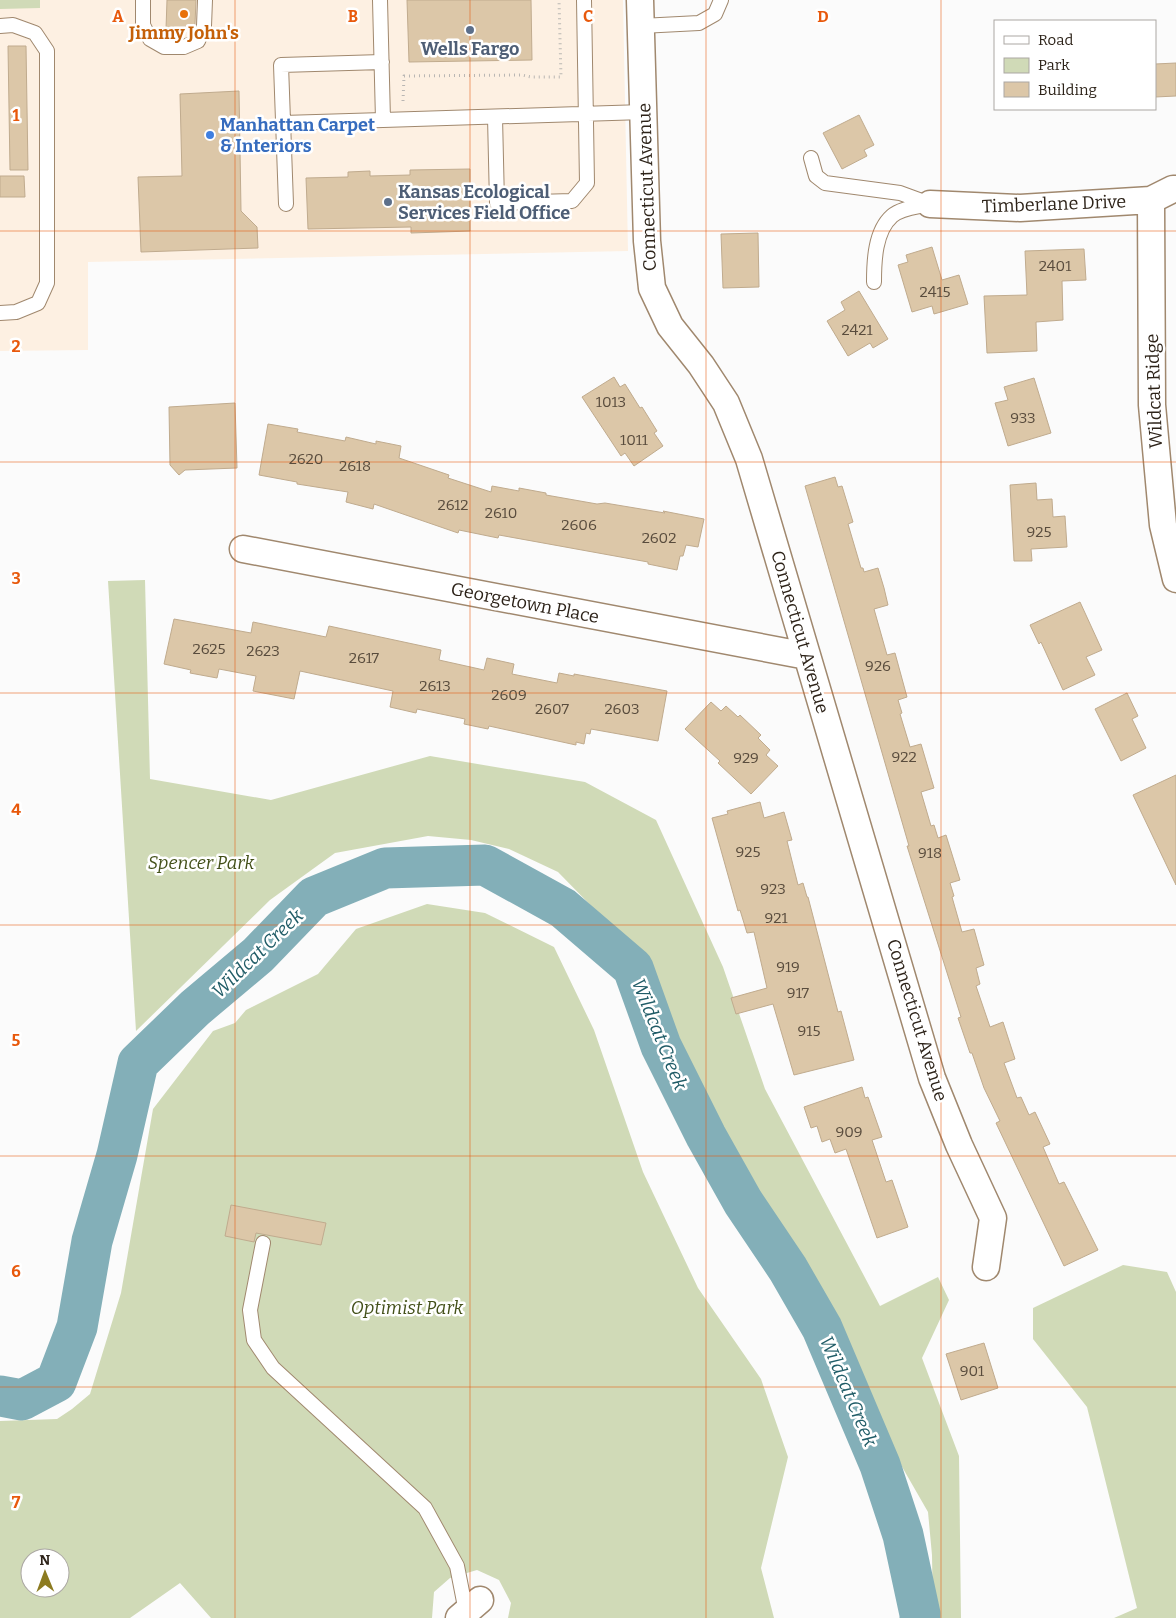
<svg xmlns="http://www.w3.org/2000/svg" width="1176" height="1618" viewBox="0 0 1176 1618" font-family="Bitter,serif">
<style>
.built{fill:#fdf0e2}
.green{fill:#d0dab7;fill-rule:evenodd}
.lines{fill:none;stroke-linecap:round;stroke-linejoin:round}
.river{stroke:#83afb8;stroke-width:41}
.building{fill:#dcc7a8;stroke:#c0ab8e}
.service-casing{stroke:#a0886e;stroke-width:16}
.minor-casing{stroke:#a0886e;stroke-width:29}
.path{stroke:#b9b6b3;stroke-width:3;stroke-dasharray:1 4;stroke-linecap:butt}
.service{stroke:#fff;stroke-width:14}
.minor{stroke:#fff;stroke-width:26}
.grid{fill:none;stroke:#e8590c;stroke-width:1;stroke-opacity:0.55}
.food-dot{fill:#e8710a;stroke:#fff;stroke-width:2}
.service-dot{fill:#5c6f8a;stroke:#fff;stroke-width:2}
.shop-dot{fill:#3f7fe0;stroke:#fff;stroke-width:2}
.labels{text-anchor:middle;stroke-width:5;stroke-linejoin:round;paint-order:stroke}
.number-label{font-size:15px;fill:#594c3d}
.food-label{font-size:18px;font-weight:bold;fill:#c56008;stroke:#fff}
.service-label{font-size:18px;font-weight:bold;fill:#4e5e75;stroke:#fff}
.shop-label{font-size:18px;font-weight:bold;fill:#366cbe;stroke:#fff;text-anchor:start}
.street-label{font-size:18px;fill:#2d2319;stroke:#fff}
.park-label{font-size:18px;font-style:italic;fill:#435019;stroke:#fff}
.water-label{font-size:19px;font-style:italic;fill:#205c67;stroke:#fff}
.grid-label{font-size:16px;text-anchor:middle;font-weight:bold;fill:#e8590c;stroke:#fff;stroke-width:5;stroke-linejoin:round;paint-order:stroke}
</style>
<rect width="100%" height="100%" fill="#fbfbfb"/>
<path class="built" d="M 0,0 L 623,0 L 628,251 L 88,262 L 88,350 L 0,351 Z"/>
<path class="green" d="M 0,0 L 40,0 L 40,8 L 0,9 Z
M 145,580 L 150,779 L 271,800 L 430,756 L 585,782 L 656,820 L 723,967 L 765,1089 L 880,1306 L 938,1277 L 949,1300 L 922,1358 L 959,1456 L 961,1618 L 933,1618 L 932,1555 L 928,1512 L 897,1458 L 854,1373 L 827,1302 L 741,1163 L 683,1053 L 643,966 L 606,921 L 558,872 L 509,849 L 471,840 L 428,836 L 335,853 L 270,900 L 136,1031 L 108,581 Z
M 427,904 L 485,913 L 554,947 L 594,1030 L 643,1172 L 698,1288 L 761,1379 L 788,1457 L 761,1568 L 774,1618 L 508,1618 L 511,1603 L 499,1580 L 477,1570 L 450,1578 L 434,1592 L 432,1618 L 211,1618 L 180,1583 L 130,1618 L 0,1618 L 0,1421 L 57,1419 L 72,1409 L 90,1394 L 121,1293 L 153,1109 L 213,1031 L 235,1023 L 246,1010 L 318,974 L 356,929 ZM 30,1558 L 60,1558 L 60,1588 L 30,1588 Z
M 1123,1265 L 1167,1272 L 1176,1292 L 1176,1618 L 1114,1618 L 1137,1608 L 1087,1407 L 1033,1339 L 1033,1308 Z"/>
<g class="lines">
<path class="river" d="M 0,1396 L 22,1400 L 56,1382 L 77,1327 L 92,1241 L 117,1155 L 138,1063 L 195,1008 L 258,955 L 314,897 L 385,868 L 485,865 L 563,908 L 633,968 L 661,1046 L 706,1136 L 743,1202 L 788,1269 L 822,1328 L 880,1465 L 903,1535 L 920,1614 L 920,1618"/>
</g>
<path class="building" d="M 167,0 L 196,0 L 195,24 L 193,29 L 166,29 Z
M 407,0 L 531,0 L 532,60 L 409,62 Z
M 8,46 L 26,46 L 28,170 L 10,170 Z
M 1176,63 L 1176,96 L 1155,97 L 1155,64 Z
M 239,91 L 241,211 L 257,227 L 258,248 L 141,252 L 138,177 L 182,176 L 180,94 Z
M 859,115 L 874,145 L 864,150 L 867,156 L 842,169 L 823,133 Z
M 470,169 L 470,231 L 411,233 L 411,227 L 308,229 L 306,178 L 348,177 L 348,172 L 370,171 L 370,176 L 410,175 L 410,170 Z
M 0,176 L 24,176 L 25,197 L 0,197 Z
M 758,233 L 759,287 L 723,288 L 721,234 Z
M 932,247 L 942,280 L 959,275 L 968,304 L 934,314 L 932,306 L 912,312 L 898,265 L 908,262 L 906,255 Z
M 1084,249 L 1086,280 L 1062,281 L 1063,320 L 1036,322 L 1037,351 L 987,353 L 984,296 L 1027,295 L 1025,251 Z
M 859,291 L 888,339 L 873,348 L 870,343 L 848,356 L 827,321 L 845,310 L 841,302 Z
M 614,377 L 620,387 L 625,384 L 640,408 L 642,407 L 657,431 L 654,433 L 663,446 L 634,466 L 625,453 L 621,456 L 582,397 Z
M 1034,378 L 1051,433 L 1008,446 L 995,403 L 1008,400 L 1004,387 Z
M 235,403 L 237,468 L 185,470 L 179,475 L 170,465 L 169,407 Z
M 268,424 L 298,429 L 297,432 L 345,441 L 346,437 L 376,444 L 376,441 L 401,446 L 399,458 L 449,475 L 448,478 L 491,492 L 492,486 L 519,491 L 519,488 L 546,493 L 546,495 L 597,504 L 605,503 L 665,513 L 663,511 L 704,519 L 698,547 L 686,545 L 683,556 L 680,556 L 677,570 L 648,564 L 648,562 L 499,535 L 498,538 L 459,530 L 458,533 L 374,504 L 373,509 L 346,502 L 348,492 L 297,484 L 297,482 L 259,475 Z
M 835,477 L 838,487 L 842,486 L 853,522 L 848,524 L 861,568 L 863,568 L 864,572 L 878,568 L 884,588 L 888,605 L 874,609 L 887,655 L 895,653 L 907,697 L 898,700 L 902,713 L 900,714 L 910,747 L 921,744 L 934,788 L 921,792 L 931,826 L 934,825 L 938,838 L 946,835 L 960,880 L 950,883 L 954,896 L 952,897 L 962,932 L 974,929 L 984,965 L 976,968 L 980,984 L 976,986 L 990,1027 L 1003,1022 L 1015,1059 L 1004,1063 L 1017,1098 L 1021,1097 L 1029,1115 L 1035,1112 L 1050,1144 L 1043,1147 L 1059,1184 L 1064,1182 L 1098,1250 L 1064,1266 L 996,1123 L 1000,1121 L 984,1088 L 972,1053 L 970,1053 L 958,1018 L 961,1017 L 907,846 L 909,846 L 805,486 Z
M 1036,483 L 1037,500 L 1052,499 L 1053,517 L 1065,516 L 1067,547 L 1031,549 L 1032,561 L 1014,561 L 1010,485 Z
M 1080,602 L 1102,650 L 1086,657 L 1095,675 L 1063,690 L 1041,642 L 1039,644 L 1030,625 Z
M 174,619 L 251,633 L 253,622 L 326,637 L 329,626 L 441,650 L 439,660 L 484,670 L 487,658 L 514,664 L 512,674 L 557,683 L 559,673 L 574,676 L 574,674 L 667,691 L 658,741 L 591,729 L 590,734 L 586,733 L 584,744 L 576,742 L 576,745 L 489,726 L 488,729 L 464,724 L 465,719 L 417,709 L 416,713 L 390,707 L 393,691 L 300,671 L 294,699 L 253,691 L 256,676 L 219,669 L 217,678 L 190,673 L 191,670 L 164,664 Z
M 1127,693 L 1138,716 L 1132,719 L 1146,748 L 1121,761 L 1095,709 Z
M 711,702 L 721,711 L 726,706 L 738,717 L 740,715 L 761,735 L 758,738 L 770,750 L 766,755 L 778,766 L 751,794 L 718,763 L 720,761 L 685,729 Z
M 1176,775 L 1176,885 L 1133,795 Z
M 760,802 L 764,818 L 784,812 L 792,840 L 787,841 L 798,885 L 803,883 L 807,897 L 808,897 L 838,1012 L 841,1011 L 854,1060 L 794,1075 L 773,1004 L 736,1014 L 731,998 L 767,988 L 754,932 L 747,933 L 740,910 L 738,911 L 712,818 L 728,814 L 727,811 Z
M 862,1087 L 865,1098 L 868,1097 L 882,1137 L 872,1140 L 886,1182 L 892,1180 L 908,1227 L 877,1238 L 846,1149 L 835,1153 L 830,1139 L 822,1142 L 817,1126 L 811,1128 L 804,1107 Z
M 231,1205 L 326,1223 L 321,1245 L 256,1233 L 254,1242 L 225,1236 Z
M 984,1343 L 998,1388 L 961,1400 L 946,1354 Z"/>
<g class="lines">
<defs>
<path id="service" d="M 143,0 L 143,25 L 150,39 L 164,47 L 184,47 L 198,41 L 204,26 L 205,0
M 380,0 L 383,120 L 644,112
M 0,26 L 13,25 L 35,33 L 47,51 L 47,283 L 38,303 L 16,312 L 0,313
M 641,26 L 699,23 L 715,14 L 721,0
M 495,117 L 497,203 L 572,201 L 587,183 L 584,0
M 283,123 L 383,120
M 811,158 L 816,176 L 825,183 L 900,193 L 930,204
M 286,204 L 281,65 L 382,62
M 874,282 C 874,261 875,231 892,216 C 901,208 918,207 929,204
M 263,1243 L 250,1310 L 254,1340 L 273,1368 L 425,1508 L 457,1566 L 466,1612"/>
<path id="minor" d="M 640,0 L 647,241 L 652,288 L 670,326 L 701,365 L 726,403 L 749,459 L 932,1078 L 959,1145 L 993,1218 L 986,1267
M 1151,200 L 1152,405 L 1163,525 L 1176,579
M 930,204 L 1020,208 L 1151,200 L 1173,189 L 1176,189
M 243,549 L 807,656
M 459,1618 L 480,1600"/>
</defs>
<use href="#service" class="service-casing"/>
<use href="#minor" class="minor-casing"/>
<path class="path" d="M 403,101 L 404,76 L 522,75 L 531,77 L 561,77 L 559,0"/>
<use href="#service" class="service"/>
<use href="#minor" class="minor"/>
</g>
<path class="grid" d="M 235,0 L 235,1618M 470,0 L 470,1618M 706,0 L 706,1618M 941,0 L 941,1618M 0,231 L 1176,231M 0,462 L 1176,462M 0,693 L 1176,693M 0,925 L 1176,925M 0,1156 L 1176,1156M 0,1387 L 1176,1387"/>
<circle class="food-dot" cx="184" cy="14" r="5"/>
<g class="service-dot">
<circle cx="470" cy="30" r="5"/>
<circle cx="388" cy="202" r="5"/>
</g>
<circle class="shop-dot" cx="210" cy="135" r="5"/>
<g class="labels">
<g class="number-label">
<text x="1055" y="271">2401</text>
<text x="935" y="297">2415</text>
<text x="857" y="335">2421</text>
<text x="611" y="407">1013</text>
<text x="1023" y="423">933</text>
<text x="634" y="445">1011</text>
<text x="306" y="464">2620</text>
<text x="355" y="471">2618</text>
<text x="453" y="510">2612</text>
<text x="501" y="518">2610</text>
<text x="579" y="530">2606</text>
<text x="1039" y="537">925</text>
<text x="659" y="543">2602</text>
<text x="209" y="654">2625</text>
<text x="263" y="656">2623</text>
<text x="364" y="663">2617</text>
<text x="878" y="671">926</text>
<text x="435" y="691">2613</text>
<text x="509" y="700">2609</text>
<text x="552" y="714">2607</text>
<text x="622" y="714">2603</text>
<text x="904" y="762">922</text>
<text x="746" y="763">929</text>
<text x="748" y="857">925</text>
<text x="930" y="858">918</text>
<text x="773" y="894">923</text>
<text x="776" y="923">921</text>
<text x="788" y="972">919</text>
<text x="798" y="998">917</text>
<text x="809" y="1036">915</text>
<text x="849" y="1137">909</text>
<text x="972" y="1376">901</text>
</g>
<g class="food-label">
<text x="184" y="39">Jimmy John's</text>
</g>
<g class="service-label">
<text x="470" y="55">Wells Fargo</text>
<text x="398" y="198" text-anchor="start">Kansas Ecological<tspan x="398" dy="21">Services Field Office</tspan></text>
</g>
<g class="shop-label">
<text x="220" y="131">Manhattan Carpet<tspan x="220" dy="21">&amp; Interiors</tspan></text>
</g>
<g class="street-label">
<text transform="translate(647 187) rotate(-92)" y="6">Connecticut Avenue</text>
<text transform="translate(1054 204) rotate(-2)" y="6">Timberlane Drive</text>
<text transform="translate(1154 391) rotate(-92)" y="6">Wildcat Ridge</text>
<text transform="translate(525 603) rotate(11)" y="6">Georgetown Place</text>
<text transform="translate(800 632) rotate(74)" y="6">Connecticut Avenue</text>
<text transform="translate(917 1020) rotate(73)" y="6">Connecticut Avenue</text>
</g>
<g class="park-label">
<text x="201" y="869">Spencer Park</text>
<text x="407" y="1314">Optimist Park</text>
</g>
<g class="water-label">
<text transform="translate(257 953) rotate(-44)" y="7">Wildcat Creek</text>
<text transform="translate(660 1034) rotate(68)" y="7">Wildcat Creek</text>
<text transform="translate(849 1391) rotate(67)" y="7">Wildcat Creek</text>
</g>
</g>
<g class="grid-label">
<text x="118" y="22">A</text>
<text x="353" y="22">B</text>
<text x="588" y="22">C</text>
<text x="823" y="22">D</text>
<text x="16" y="121">1</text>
<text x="16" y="352">2</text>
<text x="16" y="584">3</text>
<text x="16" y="815">4</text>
<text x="16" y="1046">5</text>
<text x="16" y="1277">6</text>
<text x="16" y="1508">7</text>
</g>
<rect x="994" y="20" width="162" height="90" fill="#ffffff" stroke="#aba7a3"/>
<rect x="1004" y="36" width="25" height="8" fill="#ffffff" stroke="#aba7a3"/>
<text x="1038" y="45" font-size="15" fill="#2d2319">Road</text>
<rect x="1004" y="58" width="25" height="15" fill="#d0dab7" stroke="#aba7a3"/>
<text x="1038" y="70" font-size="15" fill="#2d2319">Park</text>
<rect x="1004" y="82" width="25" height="15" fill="#dcc7a8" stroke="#aba7a3"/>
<text x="1038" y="95" font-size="15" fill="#2d2319">Building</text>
<g transform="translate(45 1573) rotate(359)"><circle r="24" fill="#ffffff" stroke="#aba7a3"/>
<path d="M0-4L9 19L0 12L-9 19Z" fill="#8c7b21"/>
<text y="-8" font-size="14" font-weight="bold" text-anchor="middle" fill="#2d2319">N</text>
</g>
</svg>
